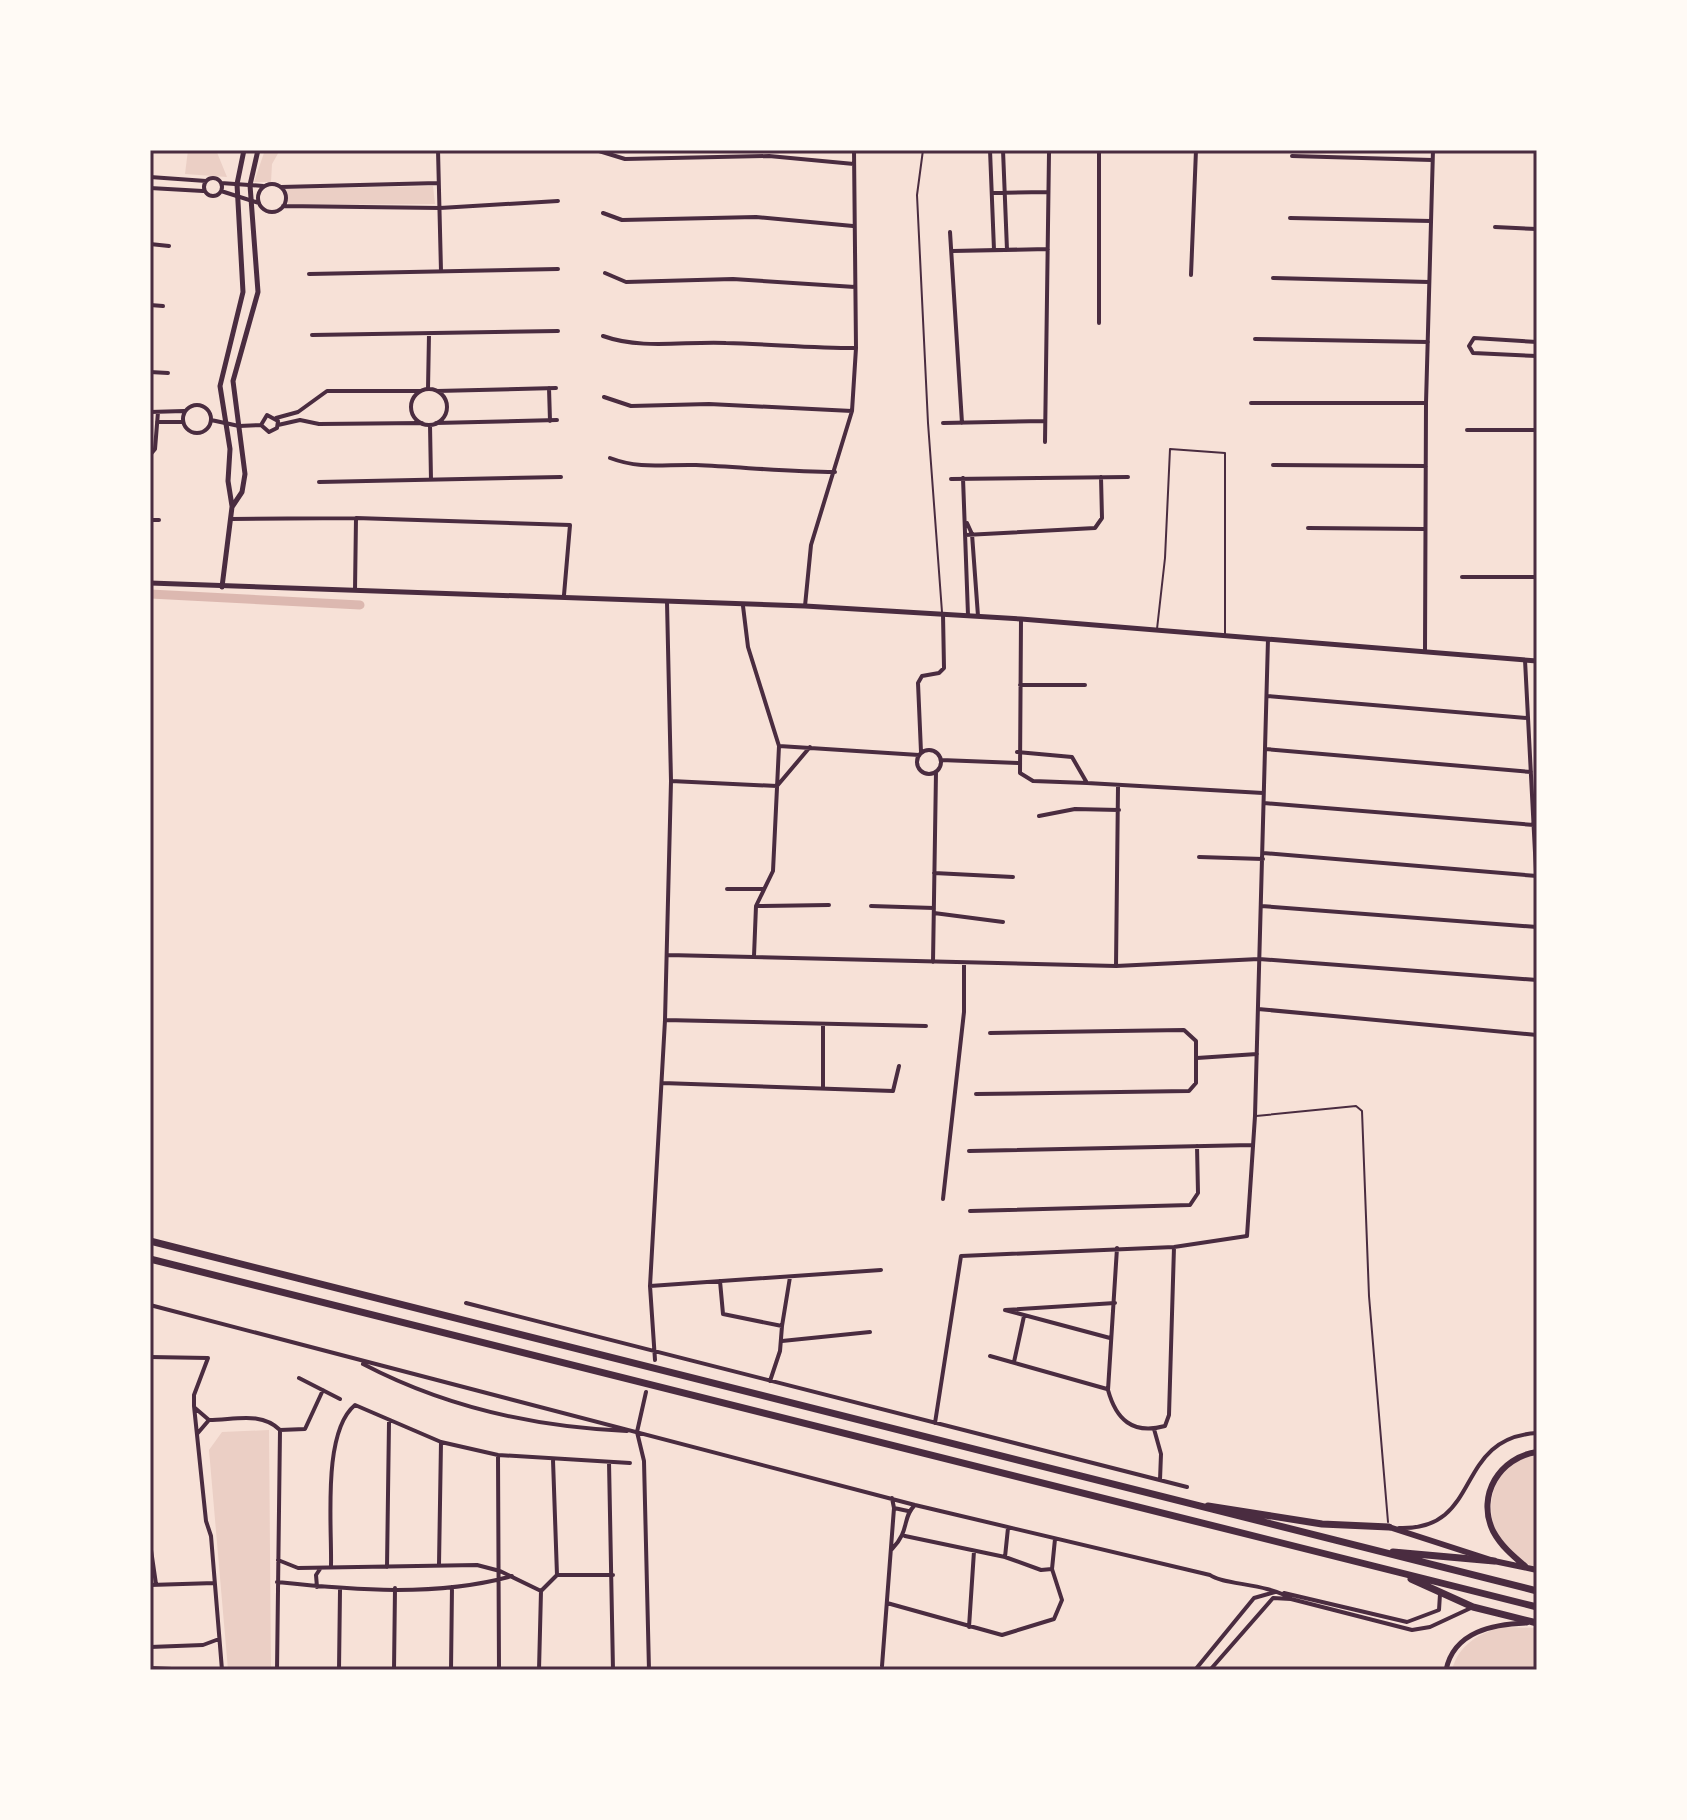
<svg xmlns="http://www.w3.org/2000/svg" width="1687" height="1820" viewBox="0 0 1687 1820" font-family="'Zilla Slab',serif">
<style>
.green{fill:#ebcfc5}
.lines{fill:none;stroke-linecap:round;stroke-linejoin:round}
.canal{stroke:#dcb8b0;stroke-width:9}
.service{stroke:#4a2c40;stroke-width:2}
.minor{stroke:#4a2c40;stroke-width:4}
.tertiary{stroke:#4a2c40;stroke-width:5}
.secondary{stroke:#4a2c40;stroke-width:5}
.primary{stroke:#4a2c40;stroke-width:6}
.motorway{stroke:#4a2c40;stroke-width:7}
.neatline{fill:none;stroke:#4a2c40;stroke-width:3}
</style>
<rect width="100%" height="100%" fill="#f7e1d7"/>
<path class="green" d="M 188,150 L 216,150 L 227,177 L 185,174 Z
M 265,150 L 280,150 L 272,164 L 271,182 L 254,182 Z
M 433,186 L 435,204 L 288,205 L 286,189 Z
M 269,1430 L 271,1670 L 228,1670 L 209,1450 L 222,1432 Z
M 1537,1454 L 1537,1567 C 1480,1553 1472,1467 1537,1454 Z
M 1505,1627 L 1537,1628 L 1537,1670 L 1452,1670 C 1458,1645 1481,1631 1505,1627 Z"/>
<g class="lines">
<path class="canal" d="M 150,594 L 360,605"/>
<path class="service" d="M 923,150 L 917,195 L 928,423 L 942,612
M 1157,629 L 1165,558 L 1170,449 L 1225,453 L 1225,634
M 1256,1116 L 1356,1106 L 1362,1111 L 1369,1296 L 1388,1522"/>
<path class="minor" d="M 438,150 L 441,271
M 990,150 L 994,250
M 1003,150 L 1007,250
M 1099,150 L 1099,323
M 599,151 L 625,159 L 769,156 L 854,164
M 1292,156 L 1432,160
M 150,177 L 206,181
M204 187a9 9 0 1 1 18 0a9 9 0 1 1-18 0Z
M 221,183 L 263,186
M258 198a14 14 0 1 1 28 0a14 14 0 1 1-28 0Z
M 281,187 L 438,183
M 150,188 L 203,191
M 221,191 L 259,203
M 993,193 L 1047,192
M 283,206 L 440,208 L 558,201
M 603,213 L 622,220 L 756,217 L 853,226
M 1290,218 L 1431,221
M 1495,227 L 1537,229
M 950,232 L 962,423
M 150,244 L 169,246
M 952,251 L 1048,249
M 605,273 L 626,282 L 733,279 L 855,287
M 309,274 L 558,269
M 1191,275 L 1196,150
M 1273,278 L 1429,282
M 150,305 L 163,306
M 312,335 L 558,331
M 603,336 C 642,350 685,341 726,343 C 769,344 812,348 855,348
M 1255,339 L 1428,342
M 1537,342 L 1474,338 L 1469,346 L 1473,353 L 1537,356
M 150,372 L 168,373
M 549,388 L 550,421
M 428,389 L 429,334
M411 407a18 18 0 1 1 36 0a18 18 0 1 1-36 0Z
M 437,391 L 556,388
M 604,397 L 631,406 L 709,404 L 852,411
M 1251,403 L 1426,403
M183 419a14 14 0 1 1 28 0a14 14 0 1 1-28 0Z
M 150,412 L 184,411
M 276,418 L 298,412 L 327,391 L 421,391
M 211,420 L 239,426 L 261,425 L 269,432 L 277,428 L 278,421 L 267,415 L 261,425
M 157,422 L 183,422
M 436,423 L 557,420
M 943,423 L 1044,421
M 278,425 L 300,420 L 319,424 L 422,423
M 430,425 L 431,480
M 1467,430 L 1537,430
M 1045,442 L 1049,153
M 150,455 L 155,449 L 158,412
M 610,458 C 642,470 664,464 696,465 C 743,467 788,472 835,472
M 1273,465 L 1426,466
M 963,478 L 968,615
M 951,479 L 1128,477
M 319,482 L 561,477
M 231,519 L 356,518 L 570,525 L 564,595
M 150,520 L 159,520
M 967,523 L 972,534 L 978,616
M 1308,528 L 1425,529
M 965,535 L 1095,528 L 1102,518 L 1101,477
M 1462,577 L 1537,577
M 355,590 L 356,518
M 743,606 L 748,647 L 779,746 L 773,871 L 756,906 L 754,956
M 805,606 L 811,545 L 852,411 L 856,348 L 854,150
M 1021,619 L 1020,773 L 1033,781 L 1087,783
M 1425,650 L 1426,403 L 1433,150
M 1525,660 L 1537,891
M 1020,685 L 1085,685
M 1268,696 L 1527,718
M 779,746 L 919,755
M 1265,749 L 1531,772
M917 762a12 12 0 1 1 24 0a12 12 0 1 1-24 0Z
M 921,752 L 918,683 L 922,676 L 939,673 L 944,668 L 943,614
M 1017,752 L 1072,757 L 1087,783 L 1263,793
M 941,760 L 1018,763
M 671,781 L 777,786 L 810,747
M 1264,803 L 1534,825
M 1039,816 L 1075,809 L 1119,810
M 1263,853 L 1537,876
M 1199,857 L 1263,859
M 934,873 L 1013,877
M 727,889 L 763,889
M 756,906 L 829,905
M 871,906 L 934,908
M 1261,906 L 1537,927
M 934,913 L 1003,922
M 668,955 L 1116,966 L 1259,959 L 1537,980
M 933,962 L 936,772
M 1116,966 L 1118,787
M 1258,1009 L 1537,1035
M 665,1020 L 926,1026
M 823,1025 L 823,1088
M 1197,1058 L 1257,1054
M 662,1083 L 893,1091 L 899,1066
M 976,1094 L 1189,1091 L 1196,1083 L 1196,1041 L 1184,1030 L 990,1033
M 969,1151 L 1252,1145
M 943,1199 L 964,1012 L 964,963
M 970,1211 L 1190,1205 L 1198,1193 L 1197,1146
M 1117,1248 L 1108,1390 C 1116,1419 1132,1435 1165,1426 L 1169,1415 L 1174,1247
M 720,1281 L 723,1314 L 782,1326 L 780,1351 L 770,1381
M 650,1286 L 881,1270
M 466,1303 L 1187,1487
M 150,1305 L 915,1505 L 1210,1575 C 1223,1585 1268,1583 1291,1599
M 1005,1310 L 1115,1303
M 1005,1310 L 1110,1338
M 782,1326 L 790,1277
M 782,1341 L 870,1332
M 990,1356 L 1107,1389
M 150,1357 L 208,1358 L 194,1395 L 194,1406 L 206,1521 L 211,1536 L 222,1670
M 655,1360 L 650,1286 L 665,1020 L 671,781 L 667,602
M 1014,1362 L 1024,1316
M 363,1364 C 445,1407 534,1427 627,1431
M 299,1378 L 340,1399
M 646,1392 L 637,1432 L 644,1461 L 649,1670
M 195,1408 L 209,1420 C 234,1420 261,1411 280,1430 L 277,1670
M 935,1423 L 961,1256 L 1174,1247 L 1247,1236 L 1255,1116 L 1268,639
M 1154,1429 L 1161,1454 L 1160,1480
M 280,1430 L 305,1429 L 323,1390
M 197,1434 L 209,1420
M 498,1455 L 499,1670
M 553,1460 L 557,1575
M 609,1462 L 613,1670
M 892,1498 L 894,1508 L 908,1511
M 1399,1528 C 1484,1531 1452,1438 1537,1433
M 905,1536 L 1005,1557 L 1041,1570 L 1052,1569
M 150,1543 L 156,1584
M 892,1549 C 910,1531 902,1518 914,1506
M 1005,1557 L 1008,1528
M 278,1560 L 298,1568 L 477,1565 L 500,1571 L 541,1591 L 539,1670
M 331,1565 C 332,1526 322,1432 355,1405 L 441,1442 L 498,1455 L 630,1463
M 439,1565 L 441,1442
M 387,1567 L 389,1422
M 277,1582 C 353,1590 437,1597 512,1576
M 150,1585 L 215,1583
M 317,1587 L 316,1575 L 320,1569
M 541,1591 L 557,1575 L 613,1575
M 1284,1593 L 1407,1622 L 1439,1610 L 1440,1594
M 887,1603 L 1002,1635 L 1054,1619 L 1062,1600 L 1052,1569 L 1055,1539
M 969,1627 L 974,1551
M 150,1647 L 203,1645 L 219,1639
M 882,1666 L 894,1508
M 150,1668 L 194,1670
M 339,1670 L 340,1590
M 394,1670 L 395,1588
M 451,1670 L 452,1587
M 1195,1670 L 1254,1598 L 1275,1592
M 1210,1670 L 1273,1598 L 1291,1599 L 1412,1630 L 1430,1627 L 1473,1607"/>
<path class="tertiary" d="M 232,506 L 228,481 L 230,449 L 220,386 L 243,292 L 237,184 L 244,150
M 222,587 L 232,507 L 242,492 L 245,474 L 233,381 L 258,292 L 250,185 L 258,150"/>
<path class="secondary" d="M 150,583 L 805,606 L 1021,619 L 1537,661
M 1446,1670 C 1454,1631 1494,1624 1527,1623"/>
<path class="primary" d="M 1389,1527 L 1494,1561 L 1537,1570
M 1526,1567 C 1513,1556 1501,1546 1493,1531 C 1476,1495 1500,1457 1537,1452"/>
<path class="motorway" d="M 150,1241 L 1537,1591
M 150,1259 L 1537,1607
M 1208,1506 L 1322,1524 L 1389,1527
M 1393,1552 L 1494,1561
M 1411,1579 L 1473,1607 L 1537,1623"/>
</g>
<rect width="1687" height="1820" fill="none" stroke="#fffaf5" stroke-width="304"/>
<rect x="152" y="152" width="1383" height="1516" class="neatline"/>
</svg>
